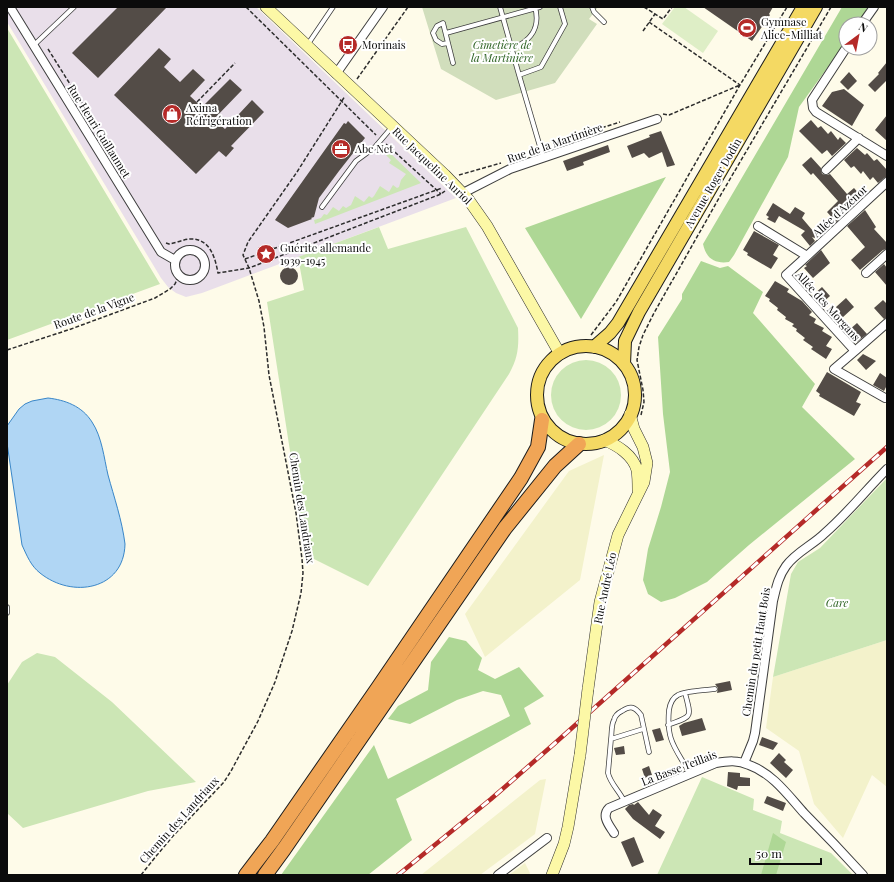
<svg xmlns="http://www.w3.org/2000/svg" width="894" height="882" viewBox="0 0 894 882" font-family="'Playfair Display',serif">
<style>
.industrial{fill:#e9dfea}
.farmland{fill:#f3f2cb}
.green{fill:#cce6b5}
.forest{fill:#aed795}
.cemetery{fill:#d1debc}
.pitch{fill:#deeec6}
.water{fill:#b0d6f4;stroke:#3986c8}
.building{fill:#534c47}
.lines{fill:none;stroke-linecap:round;stroke-linejoin:round}
.lane-casing{stroke:#3e3e3e;stroke-width:5.5}
.street-casing{stroke:#3e3e3e;stroke-width:10}
.secondary-casing{stroke:#2d2d2d;stroke-width:12}
.primary-casing{stroke:#1c1c1c;stroke-width:14}
.highway-casing{stroke:#1c1c1c;stroke-width:16}
.path{stroke:#2d2d2d;stroke-width:1.5;stroke-dasharray:4 2;stroke-linecap:butt}
.lane{stroke:#fff;stroke-width:4}
.street{stroke:#fff;stroke-width:8}
.secondary{stroke:#fcf8a6;stroke-width:11}
.primary{stroke:#f4d963;stroke-width:12}
.highway{stroke:#f0a556;stroke-width:14}
.rail-casing{stroke:#b52a28;stroke-width:4.5}
.rail{stroke:#fff;stroke-width:3;stroke-dasharray:9;stroke-linecap:butt}
.secondary-bridge-casing{stroke:#2d2d2d;stroke-width:12;stroke-linecap:butt}
.secondary-bridge{stroke:#fcf8a6;stroke-width:11}
.labels{text-anchor:middle;stroke-width:4;stroke-linejoin:round;paint-order:stroke}
.poi-label{font-size:11px;fill:#0b0b0b;stroke:#fff;text-anchor:start}
.park-label{font-size:11px;font-style:italic;fill:#285f1e;stroke:#fff}
.street-label{font-size:11px;fill:#0b0b0b;stroke:#fff}
</style>
<rect width="100%" height="100%" fill="#fefbe9"/>
<path class="industrial" d="M 7,7 L 256,7 L 456,198 L 202,293 L 186,297 L 176,293 L 168,287 L 161,278 L 7,22 Z"/>
<path class="farmland" d="M 604,455 L 580,580 L 485,657 L 465,614 L 569,471 Z
M 887,640 L 887,787 L 872,775 L 843,838 L 814,804 L 799,751 L 766,728 L 773,677 Z
M 546,779 L 535,834 L 480,875 L 421,875 L 540,780 Z
M 525,863 L 530,873 L 529,875 L 509,875 Z"/>
<path class="green" d="M 7,28 L 160,284 L 7,340 Z
M 389,152 L 421,183 L 315,224 L 314,220 L 321,218 L 324,214 L 327,215 L 333,207 L 339,211 L 343,206 L 346,208 L 351,205 L 355,196 L 364,202 L 369,196 L 372,198 L 374,196 L 380,186 L 389,192 L 393,185 L 397,188 L 399,187 L 401,180 L 406,174 L 389,163 L 391,160 L 386,155 Z
M 379,227 L 388,249 L 466,227 L 518,328 C 519,347 518,358 509,374 L 368,586 L 306,555 L 267,302 L 304,290 L 298,257 Z
M551 395a35 35 0 1 1 70 0a35 35 0 1 1-70 0Z
M 887,478 L 887,640 L 773,677 L 791,574 L 798,562 L 820,548 Z
M 37,653 L 55,657 L 112,702 L 196,782 L 148,791 L 23,828 L 7,813 L 7,685 L 22,662 Z
M 702,777 L 754,799 L 753,810 L 782,821 L 780,833 L 831,853 L 853,875 L 657,875 Z"/>
<path class="forest" d="M 842,7 L 868,7 L 857,24 L 846,24 L 846,42 L 799,107 L 788,157 L 734,255 L 729,262 C 714,264 706,258 703,244 Z
M 666,177 L 581,319 L 525,228 Z
M 701,261 L 720,268 L 728,266 L 763,292 L 753,313 L 815,384 L 802,407 L 855,459 L 749,545 L 707,582 L 675,598 L 661,602 L 648,594 L 643,580 L 648,549 L 661,507 L 670,472 L 663,414 L 658,337 L 682,299 L 682,294 Z
M 449,637 L 466,641 L 482,658 L 478,670 L 495,679 L 519,667 L 544,696 L 524,708 L 531,724 L 396,799 L 412,840 L 368,875 L 281,875 L 374,745 L 388,779 L 510,716 L 501,695 L 483,691 L 457,700 L 410,724 L 388,719 L 398,706 L 428,690 L 431,662 Z
M 773,833 L 786,842 L 776,875 L 761,875 Z"/>
<path class="cemetery" d="M 422,7 L 598,7 L 589,19 L 597,24 L 555,83 L 496,100 L 441,69 Z"/>
<path class="pitch" d="M 675,7 L 684,7 L 718,31 L 703,53 L 662,24 Z"/>
<path class="water" d="M 48,398 C 65,400 82,406 92,422 C 102,437 104,458 108,475 C 114,497 122,520 125,544 C 124,590 72,599 40,573 C 31,566 27,556 22,545 L 7,443 L 7,426 L 19,409 L 25,404 L 32,401 Z"/>
<path class="building" d="M 118,7 L 167,7 L 98,78 L 72,53 Z
M 703,7 L 773,7 L 769,14 L 770,15 L 752,41 Z
M 159,48 L 171,59 L 164,67 L 180,82 L 193,69 L 205,80 L 190,96 L 202,107 L 230,79 L 242,90 L 214,119 L 225,129 L 252,100 L 264,112 L 231,146 L 234,148 L 226,157 L 219,151 L 196,174 L 114,95 Z
M 887,62 L 887,82 L 886,81 L 875,92 L 868,85 L 879,74 L 878,73 Z
M 849,72 L 857,81 L 848,90 L 840,82 Z
M 844,89 L 864,105 L 852,126 L 822,106 L 832,92 Z
M 887,115 L 887,141 L 875,130 Z
M 811,120 L 818,128 L 821,126 L 828,134 L 831,131 L 838,140 L 840,137 L 846,143 L 832,156 L 827,150 L 822,154 L 799,131 Z
M 348,121 L 365,138 L 339,171 L 319,198 L 314,217 L 311,218 L 312,219 L 288,228 L 275,220 L 344,123 L 346,124 Z
M 661,131 L 675,165 L 667,167 L 662,152 L 649,158 L 644,153 L 632,158 L 627,146 L 650,137 L 649,135 Z
M 608,145 L 610,152 L 583,162 L 584,165 L 567,171 L 563,161 Z
M 857,148 L 865,155 L 867,153 L 874,161 L 877,159 L 887,170 L 887,177 L 884,178 L 878,183 L 873,177 L 870,180 L 863,171 L 861,174 L 854,166 L 851,168 L 844,160 Z
M 811,157 L 821,168 L 822,174 L 827,175 L 830,174 L 847,194 L 854,188 L 862,197 L 861,199 L 856,197 L 858,201 L 836,222 L 827,212 L 838,201 L 813,173 L 811,175 L 802,165 Z
M 773,203 L 790,214 L 795,207 L 805,213 L 802,218 L 819,238 L 817,239 L 812,237 L 815,241 L 810,246 L 801,235 L 805,231 L 779,216 L 775,223 L 767,219 L 769,217 L 766,215 Z
M 865,210 L 876,227 L 874,229 L 887,243 L 887,249 L 883,250 L 860,270 L 851,260 L 865,247 L 847,226 Z
M 754,231 L 779,245 L 773,255 L 778,258 L 771,269 L 747,255 L 748,253 L 743,250 Z
M 821,250 L 830,263 L 813,278 L 804,268 L 807,266 L 805,265 Z
M 884,264 L 887,268 L 887,286 L 875,272 Z
M280 276a9 9 0 1 1 18 0a9 9 0 1 1-18 0Z
M 775,281 L 789,289 L 787,292 L 802,301 L 812,312 L 809,315 L 816,319 L 814,323 L 824,328 L 822,331 L 832,337 L 826,346 L 832,349 L 826,359 L 811,349 L 813,347 L 803,340 L 805,338 L 796,331 L 797,329 L 792,326 L 794,324 L 785,319 L 786,317 L 777,310 L 778,308 L 769,301 L 770,299 L 765,296 Z
M 822,287 L 830,296 L 820,305 L 812,296 Z
M 846,298 L 854,307 L 842,318 L 836,311 L 838,310 L 836,307 Z
M 883,300 L 887,304 L 887,318 L 884,319 L 874,308 Z
M 857,323 L 867,334 L 857,342 L 848,331 Z
M 863,354 L 876,361 L 866,370 L 857,360 Z
M 827,372 L 861,392 L 856,402 L 861,404 L 854,416 L 819,396 L 820,394 L 816,391 Z
M 880,373 L 887,378 L 887,385 L 884,391 L 873,385 Z
M 730,681 L 732,690 L 717,693 L 718,688 L 715,684 Z
M 702,718 L 706,730 L 682,736 L 679,726 L 684,723 Z
M 660,728 L 664,740 L 656,742 L 652,730 Z
M 762,737 L 778,743 L 773,750 L 759,745 Z
M 624,746 L 625,754 L 616,755 L 614,748 Z
M 779,753 L 786,760 L 784,762 L 793,770 L 786,778 L 770,763 Z
M 649,766 L 652,775 L 645,778 L 642,769 Z
M 728,772 L 740,773 L 740,777 L 750,778 L 750,786 L 738,786 L 737,790 L 727,786 Z
M 767,796 L 786,803 L 783,811 L 764,803 Z
M 638,802 L 649,815 L 653,809 L 662,815 L 655,826 L 665,832 L 660,839 L 633,819 L 625,809 L 629,805 L 633,804 L 634,805 Z
M 634,837 L 644,862 L 632,867 L 621,842 Z"/>
<g class="lines">
<defs>
<path id="lane" d="M 500,7 L 519,75 L 541,67 L 565,24 L 560,7
M 592,7 L 594,12 L 604,22
M 446,33 L 540,7
M 448,43 L 442,44 L 436,40 L 433,33 L 437,26 L 443,23 L 453,63
M 308,44 L 333,7
M 34,45 L 74,7
M 512,49 C 530,41 541,29 535,7
M 519,75 L 543,157
M 322,207 L 356,161 L 375,147 L 392,127
M 7,607 L 7,613
M 668,725 C 692,716 692,719 685,693
M 611,739 C 612,733 611,725 614,720 C 615,715 618,713 622,711 C 631,705 635,707 641,715 L 649,752
M 690,774 C 676,748 666,742 669,710 C 670,704 672,698 678,695 C 684,691 706,690 715,689
M 624,801 C 620,792 610,783 608,773 L 611,739 L 643,729"/>
<path id="street" d="M 10,7 L 161,252 L 175,260
M 862,24 L 874,7
M 846,48 L 812,100 L 813,108 L 816,112 L 887,156
M 336,74 L 383,7
M 826,170 L 859,138
M 463,193 L 510,169 L 657,119
M 758,226 L 807,256 L 786,275 L 855,351 L 834,369 L 885,398
M175 265a15 15 0 1 1 30 0a15 15 0 1 1-30 0Z
M 807,256 L 887,182
M 866,273 L 887,254
M 855,351 L 887,323
M 744,763 L 753,741 L 755,733 L 773,601 C 776,589 778,577 786,566 C 796,552 813,545 825,533 C 848,513 866,490 887,469
M 614,833 C 609,825 601,816 609,808 L 716,763 C 728,761 738,760 749,765 C 772,773 788,795 804,813 C 824,833 844,854 863,875
M 498,875 L 547,838"/>
<path id="secondary" d="M 266,7 L 445,175 L 468,199 L 487,226 L 560,354
M 604,440 C 617,445 633,455 637,470 C 638,476 638,483 638,490
M 588,689 L 600,602 L 618,535 L 644,482 L 647,463 L 643,447 L 634,429 L 630,414
M 552,875 L 564,844 L 568,827 L 580,755"/>
<path id="primary" d="M537 395a49 49 0 1 1 98 0a49 49 0 1 1-98 0Z
M 594,347 L 610,333 L 618,323 L 803,7
M 624,364 L 625,341 L 639,312 L 816,7"/>
<path id="highway" d="M 246,875 L 272,841 L 378,688 L 521,478 L 538,447 L 542,420
M 265,875 L 284,849 L 505,528 L 555,466 L 579,444"/>
</defs>
<use href="#lane" class="lane-casing"/>
<use href="#street" class="street-casing"/>
<use href="#secondary" class="secondary-casing"/>
<use href="#primary" class="primary-casing"/>
<use href="#highway" class="highway-casing"/>
<path class="path" d="M 246,7 L 376,135
M 644,7 L 663,19 L 672,7
M 649,22 L 740,85
M 643,31 L 655,14
M 48,49 L 107,143 L 120,167
M 357,79 L 408,7
M 197,102 L 235,63
M 663,114 L 669,115 L 740,85
M 579,135 L 620,122
M 386,144 L 441,194
M 459,175 L 501,163
M 166,243 L 169,244 C 176,243 184,239 191,239 C 210,239 215,257 218,273 L 249,268 L 441,194 L 445,191
M 245,259 L 442,188
M 591,335 L 616,302 L 740,85 L 787,7
M 580,346 L 584,342
M 7,350 L 71,329 L 155,298 L 170,289 L 175,284 L 179,275
M 641,415 L 644,402 L 643,390 L 637,360 L 639,347 L 643,335 L 654,313 L 723,191 L 831,7
M 141,875 L 157,855 L 173,836 L 224,782 L 231,771 L 258,721 L 275,682 L 292,631 L 301,593 L 303,573 L 302,559 L 296,513 L 269,375 L 264,327 L 259,301 L 249,268 L 243,255 L 248,242 L 297,172 L 345,96"/>
<use href="#lane" class="lane"/>
<use href="#street" class="street"/>
<use href="#secondary" class="secondary"/>
<use href="#primary" class="primary"/>
<use href="#highway" class="highway"/>
<defs>
<path id="rail" d="M 398,875 L 491,799 L 554,744 L 887,447"/>
</defs>
<use href="#rail" class="rail-casing"/>
<use href="#rail" class="rail"/>
<defs>
<path id="secondary-bridge" d="M 580,755 L 588,689"/>
</defs>
<use href="#secondary-bridge" class="secondary-bridge-casing"/>
<use href="#secondary-bridge" class="secondary-bridge"/>
</g>
<defs>
<symbol id="stadium-disc" viewBox="-11 -11 22 22"><circle r="9.5" fill="#b52a28" stroke="#fff"/><path d="M0-5a6.5 5 0 1 0 0 10a6.5 5 0 1 0 0-10ZM-3.5-1.8h7v3.6h-7Z" fill="#fff"/></symbol>
<symbol id="bus-disc" viewBox="-11 -11 22 22"><circle r="9.5" fill="#b52a28" stroke="#fff"/><path d="M-5-6H5V4H4V6H2V4H-2V6H-4V4H-5ZM-3.5-4V0h7V-4ZM-3.5 1.2v1.5H-2V1.2ZM2 1.2v1.5H3.5V1.2Z" fill="#fff"/></symbol>
<symbol id="shop-disc" viewBox="-11 -11 22 22"><circle r="9.5" fill="#b52a28" stroke="#fff"/><path d="M-5-2.5h2.3a2.7 3.5 0 0 1 5.4 0H5L5.5 6h-11ZM-1.5-2.5h3a1.5 2.3 0 0 0-3 0Z" fill="#fff"/></symbol>
<symbol id="office-disc" viewBox="-11 -11 22 22"><circle r="9.5" fill="#b52a28" stroke="#fff"/><path d="M-6-3h4V-5.5h4V-3h4V5H-6ZM-1-4.5V-3h2v-1.5ZM-6 0V1H6V0Z" fill="#fff"/></symbol>
<symbol id="sight-disc" viewBox="-11 -11 22 22"><circle r="9.5" fill="#b52a28" stroke="#fff"/><path d="M0-6L1.8-2.2L6-1.7L2.9 1.2L3.7 5.4L0 3.3L-3.7 5.4L-2.9 1.2L-6-1.7L-1.8-2.2Z" fill="#fff"/></symbol>
</defs>
<g fill-rule="evenodd">
<use href="#stadium-disc" x="736" y="17" width="22" height="22"/>
<use href="#bus-disc" x="337" y="34" width="22" height="22"/>
<use href="#shop-disc" x="161" y="103" width="22" height="22"/>
<use href="#office-disc" x="330" y="138" width="22" height="22"/>
<use href="#sight-disc" x="255" y="243" width="22" height="22"/>
</g>
<g class="labels">
<g class="poi-label">
<text x="761" y="26">Gymnase<tspan x="761" dy="13">Alice-Milliat</tspan></text>
<text x="362" y="49">Morinais</text>
<text x="186" y="112">Axima<tspan x="186" dy="13">Réfrigération</tspan></text>
<text x="355" y="153">Abc Net</text>
<text x="280" y="252">Guérite allemande<tspan x="280" dy="13">1939-1945</tspan></text>
</g>
<g class="park-label">
<text x="502" y="49">Cimetière de<tspan x="502" dy="13">la Martinière</tspan></text>
<text x="837" y="607">Care</text>
</g>
<g class="street-label">
<text transform="translate(99 131) rotate(58)" y="4">Rue Henri Guillaumet</text>
<text transform="translate(555 143) rotate(-19)" y="4">Rue de la Martinière</text>
<text transform="translate(432 166) rotate(44)" y="4">Rue Jacqueline Auriol</text>
<text transform="translate(713 183) rotate(-60)" y="4">Avenue Roger Dodin</text>
<text transform="translate(840 211) rotate(-43)" y="4">Allée d'Azénor</text>
<text transform="translate(828 306) rotate(48)" y="4">Allée des Morgans</text>
<text transform="translate(94 311) rotate(-20)" y="4">Route de la Vigne</text>
<text transform="translate(302 508) rotate(81)" y="4">Chemin des Landriaux</text>
<text transform="translate(605 588) rotate(-78)" y="4">Rue André Léo</text>
<text transform="translate(756 652) rotate(-81)" y="4">Chemin du petit Haut Bois</text>
<text transform="translate(679 768) rotate(-21)" y="4">La Basse Teillais</text>
<text transform="translate(179 820) rotate(-48)" y="4">Chemin des Landriaux</text>
</g>
</g>
<rect width="894" height="882" fill="none" stroke="#0b0b0b" stroke-width="16"/>
<g transform="translate(858 36) rotate(32)"><circle r="19" fill="#ffffff" stroke="#9d9d9d"/>
<path d="M0-3L7 15L0 10L-7 15Z" fill="#b52a28"/>
<text y="-6" font-size="11" font-weight="bold" text-anchor="middle" fill="#0b0b0b">N</text>
</g>
<path d="M750 858v6h71v-6" fill="none" stroke="#0b0b0b" stroke-width="2"/>
<text x="756" y="858" font-size="12" fill="#0b0b0b" stroke="#ffffff" stroke-width="3" paint-order="stroke">50 m</text>
</svg>
